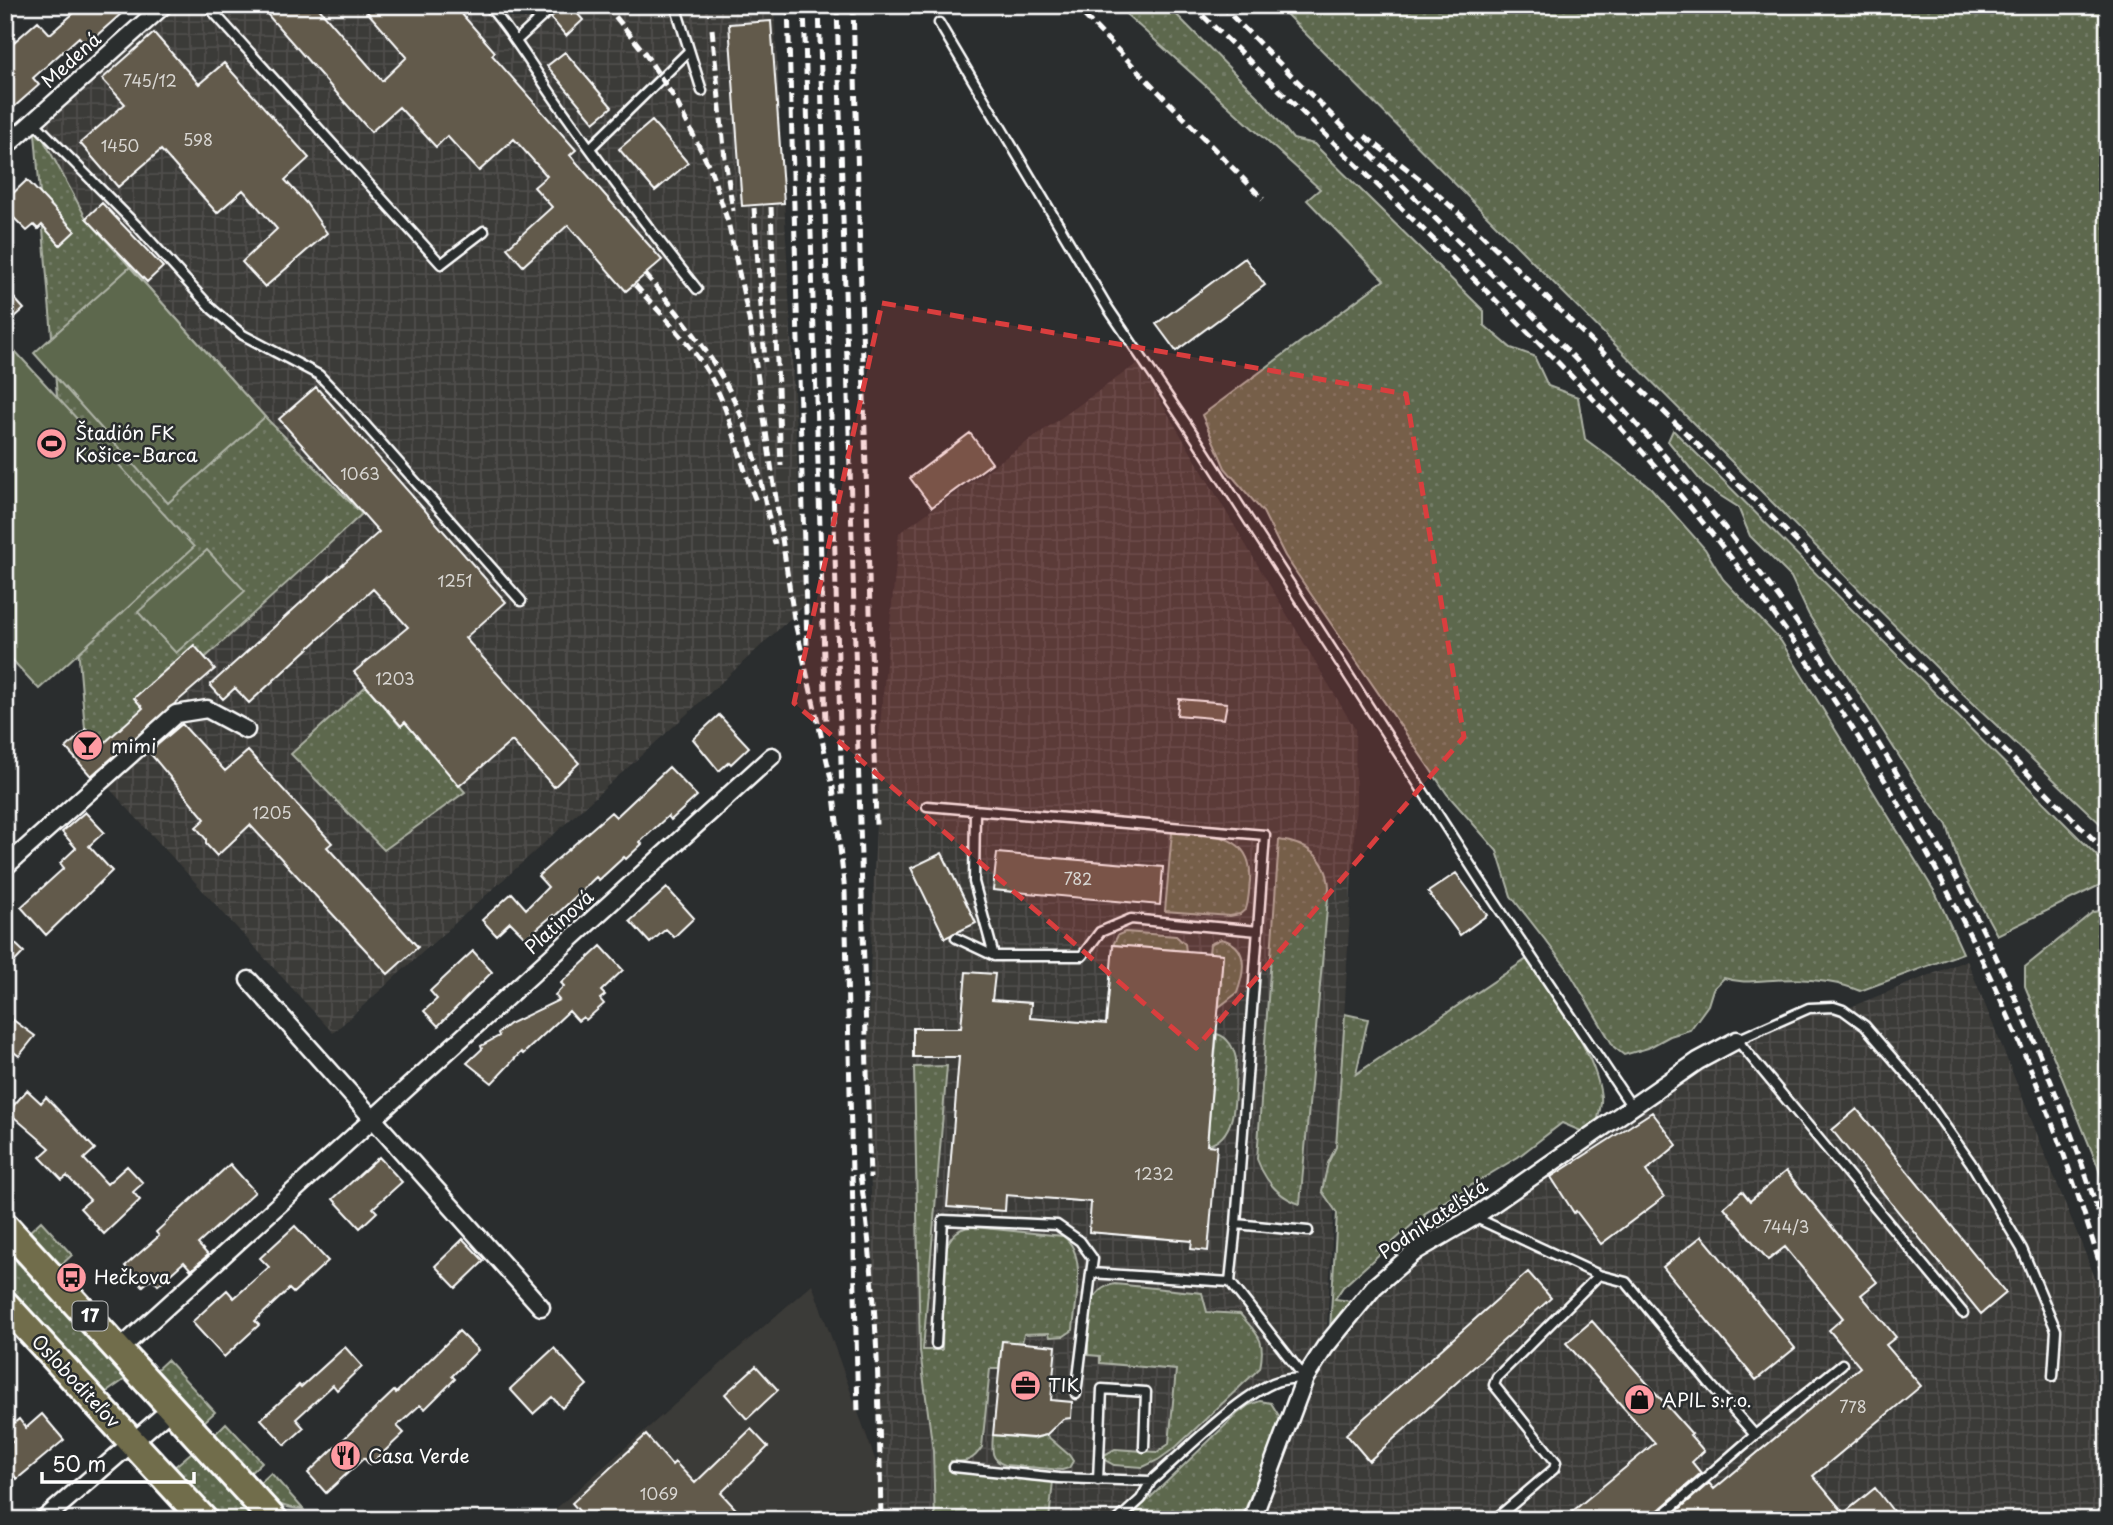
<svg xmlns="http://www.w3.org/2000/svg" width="2113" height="1525" viewBox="0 0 2113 1525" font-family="'Playpen Sans',sans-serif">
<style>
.built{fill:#3b3a37}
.industrial{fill:url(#industrial-grid)}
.grass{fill:url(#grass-dots);stroke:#aeb3a6;stroke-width:2}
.pitch{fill:#5d674e;stroke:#aeb3a6;stroke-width:2}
.building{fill:#625a4b;stroke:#fff;stroke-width:2}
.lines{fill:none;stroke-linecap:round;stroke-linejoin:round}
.lane-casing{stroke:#fff;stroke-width:13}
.street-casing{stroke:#fff;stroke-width:21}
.primary-casing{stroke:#fff;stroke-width:32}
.lane{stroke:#2a2d2e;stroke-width:8}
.street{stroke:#2a2d2e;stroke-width:16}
.primary{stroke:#716d4b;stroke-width:26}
.rail{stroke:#fff;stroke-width:5;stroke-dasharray:10 5;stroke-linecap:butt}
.marked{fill:#da3e3e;fill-opacity:0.2;stroke:#da3e3e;stroke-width:5;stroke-dasharray:14 9;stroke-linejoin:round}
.labels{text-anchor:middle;stroke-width:5;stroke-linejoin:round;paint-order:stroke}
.number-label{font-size:16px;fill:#d8d6d2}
.shield{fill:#2a2d2e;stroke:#bfc0c0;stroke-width:2}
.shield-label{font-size:18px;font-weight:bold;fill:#fff}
.street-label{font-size:19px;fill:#fff;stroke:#2a2d2e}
.poi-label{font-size:19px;fill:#fff;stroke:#2a2d2e;text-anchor:start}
</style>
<defs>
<pattern id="industrial-grid" width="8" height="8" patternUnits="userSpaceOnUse" patternTransform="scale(1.75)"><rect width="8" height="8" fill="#3b3a37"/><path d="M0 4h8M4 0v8" fill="none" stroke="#4f4e4b"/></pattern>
<pattern id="grass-dots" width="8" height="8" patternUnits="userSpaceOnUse" patternTransform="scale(1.75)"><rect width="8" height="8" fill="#5d674e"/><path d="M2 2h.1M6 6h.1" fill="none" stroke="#757e69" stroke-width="1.8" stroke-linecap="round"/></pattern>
</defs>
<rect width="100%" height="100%" fill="#2a2d2e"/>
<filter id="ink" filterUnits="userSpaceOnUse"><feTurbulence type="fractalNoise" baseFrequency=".0143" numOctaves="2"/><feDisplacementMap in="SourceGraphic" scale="14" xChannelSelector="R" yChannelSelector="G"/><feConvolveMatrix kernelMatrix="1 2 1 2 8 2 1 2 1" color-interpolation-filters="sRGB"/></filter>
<g filter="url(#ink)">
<path class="built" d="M 812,1284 L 880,1473 L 881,1520 L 543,1520 Z"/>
<path class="industrial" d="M 165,5 L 774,5 L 805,605 L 674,726 L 333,1033 L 88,765 L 362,514 L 265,417 L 86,218 L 34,122 Z
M 1138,363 L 1355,729 L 1356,802 L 1326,1346 L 1374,1287 L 1698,1061 L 1809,1008 L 1843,1010 L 1967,960 L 2098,1285 L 2108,1355 L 2108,1520 L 1252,1520 L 1305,1379 L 1284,1379 L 1253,1396 L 1151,1481 L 1141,1499 L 1118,1520 L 880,1520 L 867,1050 L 876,825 L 875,775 L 899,533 Z"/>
<path class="grass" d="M 1116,5 L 1167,5 L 1264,103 L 1293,139 L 1314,144 L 1484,311 L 1484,325 L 1511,348 L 1534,356 L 1548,386 L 1578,397 L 1585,439 L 1650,487 L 1705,549 L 1723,579 L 1781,641 L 1936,894 L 1963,953 L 1860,991 C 1833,980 1803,978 1773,980 C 1753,981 1744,984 1724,978 L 1713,989 L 1708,1005 L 1690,1030 L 1670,1036 L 1648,1048 L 1624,1055 L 1614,1047 L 1567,968 L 1511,896 L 1497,851 L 1447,794 L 1285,556 L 1263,512 L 1225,468 L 1202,415 L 1384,280 L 1307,200 L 1320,189 Z
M 1277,5 L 2108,5 L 2108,831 L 1955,686 Z
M 34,122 L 86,218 L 265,417 L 362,514 L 88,765 Z
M 1673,430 L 2108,867 L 2108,881 L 1997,935 L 1960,867 L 1947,825 L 1915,781 L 1809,615 L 1791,577 L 1750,536 L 1738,507 L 1705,486 L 1668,441 Z
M 366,686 L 400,726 L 405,722 L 465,792 L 384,850 L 291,754 Z
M 1172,832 C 1208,834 1254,832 1250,881 C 1249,890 1249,900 1246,909 L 1240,914 L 1230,916 L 1165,911 Z
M 1279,840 C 1306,843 1327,857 1329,887 L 1300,1204 C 1279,1197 1265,1181 1257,1159 Z
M 2108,910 L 2108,1198 L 2097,1164 L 2025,986 L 2025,967 L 2093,912 Z
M 1125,932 L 1176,936 L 1185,944 L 1186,951 L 1113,945 L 1118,935 Z
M 1221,939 C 1249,945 1245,971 1237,993 L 1219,1007 L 1223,955 L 1209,953 L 1210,944 Z
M 1527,959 C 1553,997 1596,1052 1601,1097 C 1602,1104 1599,1112 1598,1119 L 1581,1131 L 1562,1123 L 1518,1157 L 1424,1214 L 1428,1224 L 1420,1228 L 1414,1223 L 1343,1287 L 1335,1299 L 1351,1301 L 1330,1330 L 1337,1213 L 1322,1191 L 1328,1163 L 1336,1147 L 1345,1014 L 1368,1019 L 1356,1074 Z
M 1217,1034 C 1228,1037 1234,1048 1236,1059 C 1234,1086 1241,1138 1207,1145 Z
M 947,1066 L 923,1350 L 942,1350 L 944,1259 C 946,1241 955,1226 974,1227 L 1063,1236 C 1088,1254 1075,1302 1073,1330 L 1064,1336 L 1050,1337 L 1049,1333 L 1024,1334 L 1022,1343 L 1002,1342 L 999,1369 L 990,1369 L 982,1447 C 974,1460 966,1463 951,1461 L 949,1470 L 1053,1481 L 1049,1520 L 935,1520 L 933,1451 L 920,1351 L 914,1067 Z
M 41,1221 L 72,1255 L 60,1266 L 29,1232 Z
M 5,1242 L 128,1377 L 104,1394 L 5,1287 Z
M 1115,1284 L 1202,1293 L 1207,1312 L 1240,1314 C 1258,1335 1266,1339 1260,1368 L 1176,1447 L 1158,1460 L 1143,1467 L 1114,1465 L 1105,1460 L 1104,1455 L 1115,1449 L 1157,1452 L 1169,1444 L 1176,1370 L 1100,1363 L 1100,1356 L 1088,1355 C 1089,1329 1082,1289 1115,1284 Z
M 167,1360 L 215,1412 L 204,1422 L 156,1370 Z
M 1260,1401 L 1271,1403 L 1281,1419 L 1241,1520 L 1127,1520 L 1237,1414 L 1249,1405 Z
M 226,1423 L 262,1462 L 250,1473 L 215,1434 Z
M 993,1435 L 1033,1439 L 1046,1435 L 1069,1455 L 1073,1461 L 1069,1468 L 1062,1470 L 1005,1465 C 990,1460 992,1449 993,1435 Z
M 192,1452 L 215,1472 L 260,1520 L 221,1520 L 173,1468 Z
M 271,1473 L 303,1509 C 276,1508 277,1502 260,1483 Z"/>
<path class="pitch" d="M 130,267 L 265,417 L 168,503 L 34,353 Z
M 5,340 L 194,547 L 39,689 L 5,652 Z
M 207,550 L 245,591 L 176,653 L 138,612 Z"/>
<path class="building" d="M 83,5 L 131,5 L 86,45 L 79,37 L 33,78 L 39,85 L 14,107 L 5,97 L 5,50 L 38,21 L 50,34 Z
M 259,5 L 316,5 L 382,81 L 407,57 L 361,5 L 454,5 L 495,52 L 492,55 L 576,150 L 570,155 L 662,260 L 626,291 L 568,225 L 523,266 L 507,248 L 552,207 L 534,187 L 547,176 L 514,139 L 479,171 L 447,136 L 436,147 L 399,107 L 371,132 Z
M 561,5 L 570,5 L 583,20 L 566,36 L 551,18 Z
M 771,21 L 784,203 L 742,206 L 729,24 Z
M 154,33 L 199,84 L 224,63 L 309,158 L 285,180 L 306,203 L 327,233 L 265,287 L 242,262 L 277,229 L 243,190 L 217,213 L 161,150 L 118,187 L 80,143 L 125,104 L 102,79 Z
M 565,52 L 612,107 L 594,122 L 547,66 Z
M 652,121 L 688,163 L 655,191 L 619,149 Z
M 27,180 L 75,231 L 60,245 L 42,225 L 38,229 L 34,225 L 27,231 L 5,209 L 5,201 Z
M 102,203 L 163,267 L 147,282 L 86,218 Z
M 1245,258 L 1265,285 L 1176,351 L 1156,324 Z
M 5,288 L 24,309 L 5,326 Z
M 316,387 L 506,602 L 465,638 L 579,763 L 554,787 L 512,741 L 459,786 L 405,722 L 401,726 L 354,672 L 408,627 L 373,589 L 249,703 L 235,688 L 223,699 L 210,685 L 379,532 L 279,419 Z
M 970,433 L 992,463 L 932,507 L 910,478 Z
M 194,645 L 215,669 L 91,776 L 66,748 L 86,729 L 101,746 L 143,708 L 134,698 Z
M 1179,699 L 1227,703 L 1224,719 L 1177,715 Z
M 719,715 L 749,747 L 731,764 L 729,762 L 719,771 L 693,739 Z
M 182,724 L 225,771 L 248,751 L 332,843 L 327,847 L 418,947 L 388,974 L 250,825 L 217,856 L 206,844 L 206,839 L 196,827 L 205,819 L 149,752 Z
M 669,767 L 697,796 L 671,820 L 668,816 L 640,842 L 642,844 L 626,859 L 624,857 L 599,880 L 596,877 L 554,917 L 553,915 L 526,938 L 510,922 L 496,935 L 482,920 L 512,893 L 526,909 L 548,887 L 538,876 L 611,812 L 616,817 Z
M 85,812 L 104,832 L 89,846 L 112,871 L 46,935 L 21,907 L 64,868 L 60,863 L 76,848 L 62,832 Z
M 942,853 L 976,923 L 945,938 L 911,868 Z
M 997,853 L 1163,867 L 1160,905 L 993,890 Z
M 1456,873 L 1487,915 L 1460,935 L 1428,892 Z
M 667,888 L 694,918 L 674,937 L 666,929 L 650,943 L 630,921 Z
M 5,934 L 24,952 L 5,972 Z
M 1113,945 L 1223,954 L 1207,1145 L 1217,1146 L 1208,1251 L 1191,1249 L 1192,1241 L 1089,1232 L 1091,1202 L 1006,1195 L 1005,1211 L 947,1207 L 959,1057 L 913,1057 L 913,1028 L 961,1028 L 966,972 L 995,974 L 992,1000 L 1031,1003 L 1030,1018 L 1106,1024 Z
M 601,946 L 623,970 L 601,991 L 605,995 L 600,999 L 604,1004 L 586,1020 L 583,1017 L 578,1021 L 569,1011 L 523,1054 L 521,1052 L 492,1083 L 467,1063 L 482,1049 L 481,1046 L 499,1036 L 498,1033 L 509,1024 L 559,1000 L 555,995 L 564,986 L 561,983 Z
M 473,951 L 492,972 L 438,1026 L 424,1011 L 437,999 L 430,991 Z
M 5,1014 L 35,1036 L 19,1056 L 5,1045 Z
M 27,1090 L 41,1103 L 46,1097 L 95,1149 L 84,1159 L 107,1184 L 127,1166 L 143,1183 L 133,1192 L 140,1200 L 104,1234 L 80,1208 L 90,1200 L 67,1176 L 62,1180 L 40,1157 L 50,1148 L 8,1112 Z
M 1857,1109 L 2006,1293 L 1981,1314 L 1832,1130 Z
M 1652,1112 L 1677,1145 L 1646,1171 L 1664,1197 L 1601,1244 L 1576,1211 L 1574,1213 L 1551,1177 Z
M 379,1157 L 402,1182 L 373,1208 L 377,1212 L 360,1228 L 333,1199 Z
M 230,1164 L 255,1192 L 198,1244 L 208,1255 L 191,1270 L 184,1262 L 158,1285 L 152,1278 L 143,1286 L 125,1266 L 159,1236 L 156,1232 Z
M 1786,1171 L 1877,1282 L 1861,1295 L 1896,1337 L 1886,1345 L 1921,1386 L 1813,1476 L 1844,1513 L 1875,1488 L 1900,1520 L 1667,1520 L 1709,1483 L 1714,1489 L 1860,1367 L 1829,1330 L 1843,1318 L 1785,1247 L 1768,1260 L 1724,1207 L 1742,1191 L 1750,1201 Z
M 295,1226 L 328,1261 L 293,1293 L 289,1289 L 255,1321 L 259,1325 L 224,1357 L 192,1322 L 227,1290 L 234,1298 L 269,1267 L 260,1258 Z
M 1702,1236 L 1795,1348 L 1756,1380 L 1663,1267 Z
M 463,1239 L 484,1261 L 456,1288 L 435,1266 Z
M 1528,1272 L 1551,1298 L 1369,1461 L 1346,1434 Z
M 1592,1321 L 1692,1434 L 1690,1435 L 1704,1451 L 1692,1462 L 1701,1473 L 1653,1515 L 1651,1520 L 1562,1520 L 1655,1443 L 1566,1343 Z
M 459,1331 L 478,1350 L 452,1376 L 455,1379 L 425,1409 L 420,1405 L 397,1426 L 404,1433 L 370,1465 L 364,1458 L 326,1493 L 308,1473 L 394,1391 L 396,1393 Z
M 1002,1341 L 1056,1346 L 1051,1400 L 1072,1402 L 1071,1418 L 1063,1419 L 1046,1435 L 1033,1438 L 993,1435 Z
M 345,1347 L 362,1366 L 337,1390 L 333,1385 L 296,1419 L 304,1428 L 285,1445 L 261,1419 L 299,1385 L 301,1387 Z
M 554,1348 L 587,1385 L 562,1408 L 552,1397 L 533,1414 L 510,1389 Z
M 756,1366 L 778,1390 L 747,1419 L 725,1394 Z
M 42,1414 L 64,1440 L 17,1479 L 5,1465 L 5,1448 L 12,1442 L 5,1431 L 19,1419 L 26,1428 Z
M 751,1429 L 768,1447 L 721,1493 L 746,1520 L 587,1520 L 572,1503 L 646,1435 L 672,1465 L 675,1462 L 695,1483 Z"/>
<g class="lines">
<defs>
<path id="lane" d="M 207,5 L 441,264 L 484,231
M 488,5 C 514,35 533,68 556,101 C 601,165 648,228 697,289
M 675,5 L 702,91
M 939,23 L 1108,308 L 1197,440 L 1482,883 L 1632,1107
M 516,41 L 555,5
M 34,122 L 137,226 L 212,309 L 243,335 L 319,375 L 345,402 L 521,601
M 590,148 L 689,51
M 927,806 L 1265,835 L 1236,1224
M 975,810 L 974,882 L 994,956 L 1082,956 L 1100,932 L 1131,919 L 1258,931
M 956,938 L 994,956
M 1474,1217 L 1599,1275 L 1497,1377 L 1494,1385 L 1556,1462 L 1554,1469 L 1494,1520
M 1599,1275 L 1626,1282 L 1710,1384 L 1755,1435 L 1657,1520
M 1230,1282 L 1305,1378
M 1963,1313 L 1737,1040 L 1809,1008 L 1834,1007 L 1843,1010 L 1865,1026 L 1919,1089 L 1971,1163 L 2022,1249 L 2056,1330 L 2053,1376
M 936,1344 L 943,1220 L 1057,1225 L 1080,1241 L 1093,1259 L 1091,1273 L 1230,1282 L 1236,1224 L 1308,1231
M 1076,1394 L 1091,1273
M 1755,1435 L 1842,1364
M 954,1467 L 1059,1478 L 1151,1481 C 1184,1452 1235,1400 1273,1383 C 1284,1378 1294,1379 1305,1378
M 1098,1480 L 1102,1389 L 1146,1392 L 1144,1447
M 1118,1520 L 1141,1499 L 1151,1481"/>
<path id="street" d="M 5,147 L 164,5
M 5,867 L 176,714 L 207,709 L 246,730
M 249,980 L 541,1307
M 120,1349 L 772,756
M 43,1520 L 173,1407
M 1252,1520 L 1305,1378 L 1325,1347 L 1374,1287 L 1416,1251 L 1474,1217 L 1698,1061 L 1737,1040"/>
<path id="primary" d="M 5,1226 L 274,1520
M 5,1304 L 204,1520"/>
</defs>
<use href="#lane" class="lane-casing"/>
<use href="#street" class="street-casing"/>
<use href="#primary" class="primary-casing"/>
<use href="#lane" class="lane"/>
<use href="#street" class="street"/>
<use href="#primary" class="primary"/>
<path class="rail" d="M 606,5 L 644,52 L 675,99 L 710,168 L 728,222 L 749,319 L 794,618 L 833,787 L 845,892 L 858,1413
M 788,5 L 807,645
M 804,5 L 826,724
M 819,5 L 842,796
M 837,5 L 870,1178
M 853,5 L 876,825
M 1074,5 L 1263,199
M 1192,5 C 1273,84 1354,162 1435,241 C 1510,314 1585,387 1655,466 C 1863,704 2023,988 2108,1293
M 1221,5 C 1298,82 1375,158 1452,235 C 1536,318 1621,402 1697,494 C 1881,714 2024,969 2108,1243
M 712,29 L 725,158 L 733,211
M 1365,136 L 1425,183 L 1475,228 L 1773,518 L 2108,854
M 771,207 L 781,466
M 754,208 L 765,362
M 645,274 C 683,318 718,361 741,415 C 758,455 764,501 775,544
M 635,285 C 661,314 690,342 710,376 C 732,414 739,461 756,501
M 860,1175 C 878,1289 879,1405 881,1520"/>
</g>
</g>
<path class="marked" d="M 882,303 L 1406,394 L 1464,737 L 1196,1048 L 794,703 Z"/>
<defs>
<symbol id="stadium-disc" viewBox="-11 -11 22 22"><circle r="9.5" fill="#ff9aa2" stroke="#2a2d2e"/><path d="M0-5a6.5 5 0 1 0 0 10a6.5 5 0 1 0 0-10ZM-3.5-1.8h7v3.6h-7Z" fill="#111"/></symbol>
<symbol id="bar-disc" viewBox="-11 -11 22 22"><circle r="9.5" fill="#ff9aa2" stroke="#2a2d2e"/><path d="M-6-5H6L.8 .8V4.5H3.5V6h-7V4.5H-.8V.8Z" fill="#111"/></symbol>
<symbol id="bus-disc" viewBox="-11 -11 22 22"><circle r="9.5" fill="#ff9aa2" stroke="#2a2d2e"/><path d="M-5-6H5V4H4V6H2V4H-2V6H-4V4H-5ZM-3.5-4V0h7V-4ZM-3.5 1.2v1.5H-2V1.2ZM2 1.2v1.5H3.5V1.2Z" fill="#111"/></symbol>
<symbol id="office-disc" viewBox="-11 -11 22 22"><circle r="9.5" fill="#ff9aa2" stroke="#2a2d2e"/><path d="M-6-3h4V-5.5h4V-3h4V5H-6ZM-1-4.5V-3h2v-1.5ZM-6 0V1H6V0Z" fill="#111"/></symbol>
<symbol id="shop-disc" viewBox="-11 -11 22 22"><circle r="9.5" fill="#ff9aa2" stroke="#2a2d2e"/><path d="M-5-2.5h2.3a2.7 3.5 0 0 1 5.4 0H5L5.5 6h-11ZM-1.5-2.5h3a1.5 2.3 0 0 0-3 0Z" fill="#111"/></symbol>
<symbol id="restaurant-disc" viewBox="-11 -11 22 22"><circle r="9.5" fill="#ff9aa2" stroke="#2a2d2e"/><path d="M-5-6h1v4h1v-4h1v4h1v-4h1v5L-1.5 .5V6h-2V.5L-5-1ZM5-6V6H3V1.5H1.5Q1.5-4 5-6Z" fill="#111"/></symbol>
</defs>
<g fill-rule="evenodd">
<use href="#stadium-disc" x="34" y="426" width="35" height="35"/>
<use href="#bar-disc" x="70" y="728" width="35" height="35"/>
<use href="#bus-disc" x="54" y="1260" width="35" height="35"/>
<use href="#office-disc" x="1008" y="1368" width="35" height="35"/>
<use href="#shop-disc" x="1622" y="1382" width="35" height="35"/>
<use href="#restaurant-disc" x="328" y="1438" width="35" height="35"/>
</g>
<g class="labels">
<g class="number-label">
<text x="150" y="87">745/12</text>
<text x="198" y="146">598</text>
<text x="120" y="152">1450</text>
<text x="360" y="480">1063</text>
<text x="455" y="587">1251</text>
<text x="395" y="685">1203</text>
<text x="272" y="819">1205</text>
<text x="1078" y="885">782</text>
<text x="1154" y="1180">1232</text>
<text x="1786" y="1233">744/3</text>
<text x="1853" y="1413">778</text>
<text x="659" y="1500">1069</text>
</g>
<rect class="shield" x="72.5" y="1301.5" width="35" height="29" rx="5"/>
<g class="shield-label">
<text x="90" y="1322">17</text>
</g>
<g class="street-label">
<text transform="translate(71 60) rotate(-42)" y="7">Medená</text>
<text transform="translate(559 922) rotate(-42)" y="7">Platinová</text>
<text transform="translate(1433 1219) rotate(-34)" y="7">Podnikateľská</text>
<text transform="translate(76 1381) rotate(47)" y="7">Osloboditeľov</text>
</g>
<g class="poi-label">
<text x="75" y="440">Štadión FK<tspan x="75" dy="22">Košice-Barca</tspan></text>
<text x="111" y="753">mimi</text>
<text x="94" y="1284">Hečkova</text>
<text x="1048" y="1392">TIK</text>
<text x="1662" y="1407">APIL s.r.o.</text>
<text x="368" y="1463">Casa Verde</text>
</g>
</g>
<rect width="2113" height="1525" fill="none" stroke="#2a2d2e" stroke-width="28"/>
<rect x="14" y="14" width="2085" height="1497" fill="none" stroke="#fff" stroke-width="2.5" filter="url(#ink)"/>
<path d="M42 1472v10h152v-10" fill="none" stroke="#ffffff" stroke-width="3.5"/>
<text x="52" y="1472" font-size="21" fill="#ffffff" stroke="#2a2d2e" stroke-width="5" paint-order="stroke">50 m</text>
</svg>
